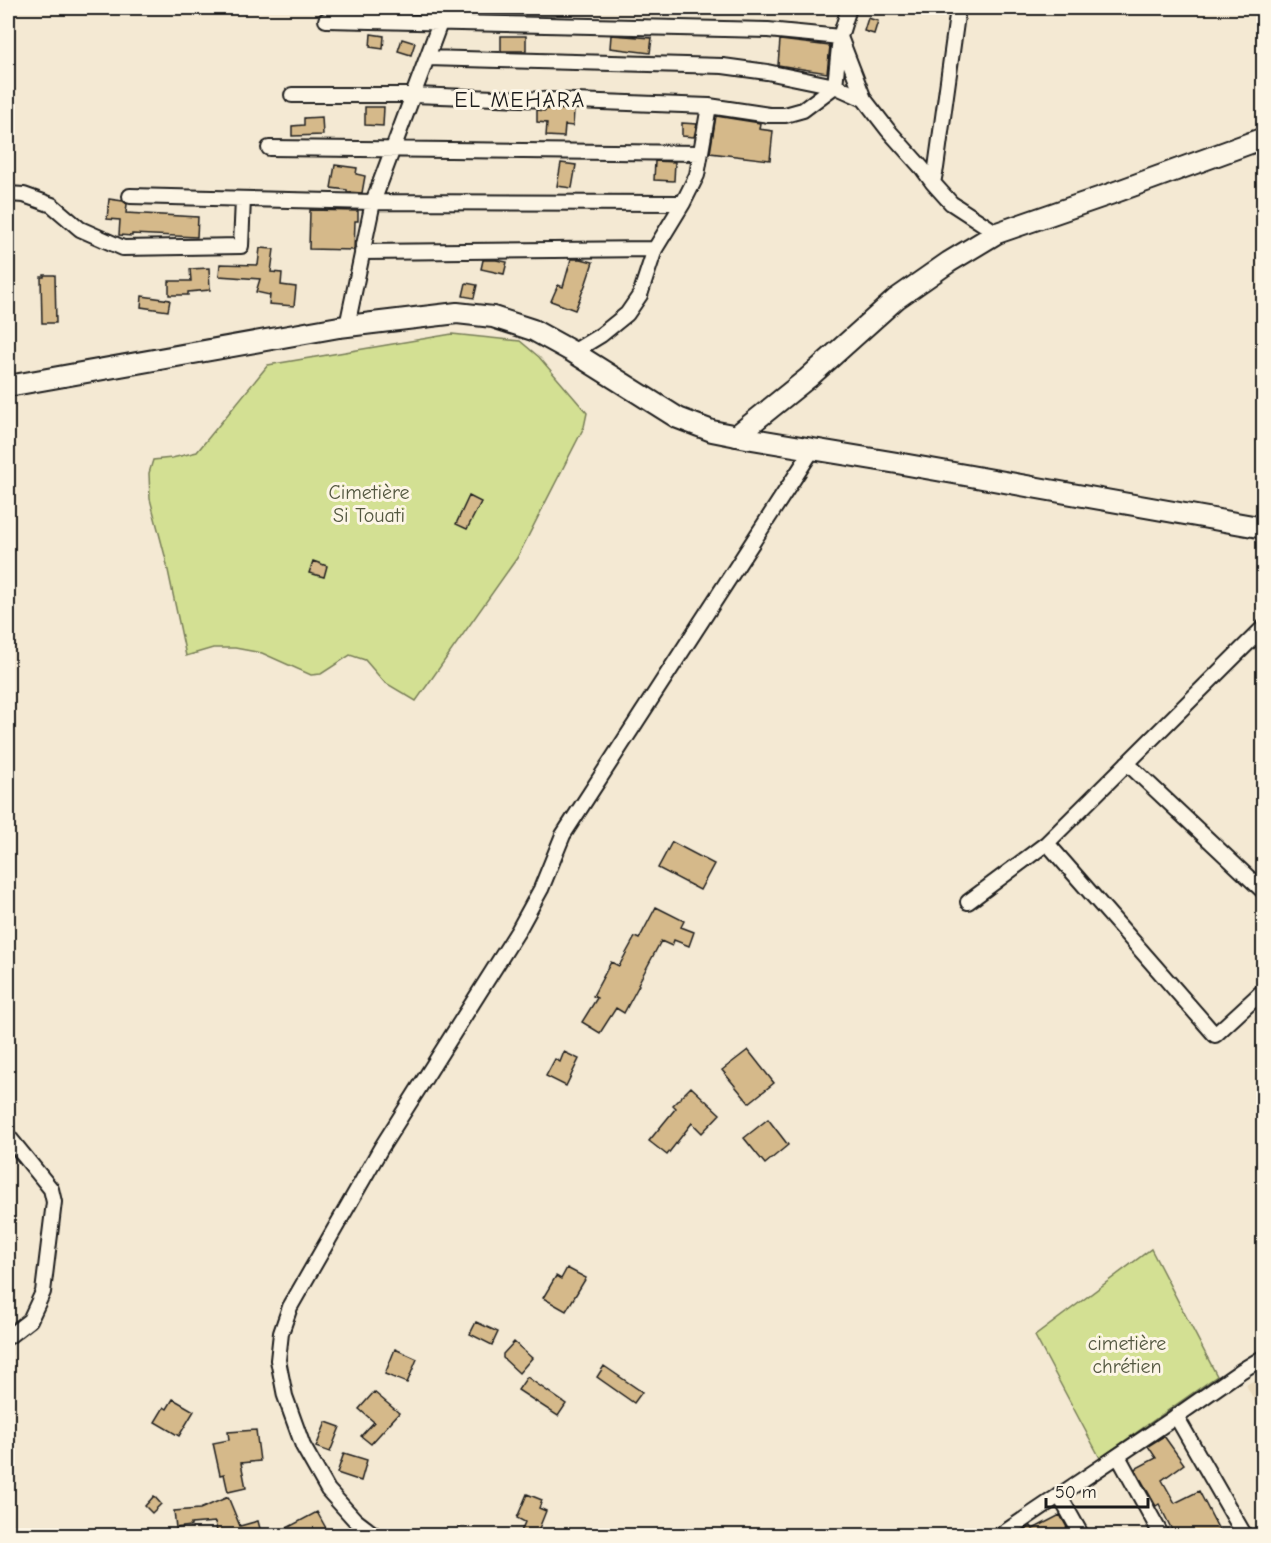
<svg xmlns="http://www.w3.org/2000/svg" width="1271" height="1543" viewBox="0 0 1271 1543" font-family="'Comic Neue',sans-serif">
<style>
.built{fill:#ebdbbd}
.green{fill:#d3e093;stroke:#787e58;stroke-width:1.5}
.building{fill:#d5b98a;stroke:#1c1c1c;stroke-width:1.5}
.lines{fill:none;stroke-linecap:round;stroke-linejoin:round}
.street-casing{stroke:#1c1c1c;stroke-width:18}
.secondary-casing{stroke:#1c1c1c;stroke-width:24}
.street{stroke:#fcf5e5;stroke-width:14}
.secondary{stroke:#fcf5e5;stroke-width:20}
.labels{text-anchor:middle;stroke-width:6;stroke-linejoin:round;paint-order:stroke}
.park-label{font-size:20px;fill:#535740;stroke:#fcf5e5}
.quarter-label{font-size:22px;letter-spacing:1.5px;fill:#1c1c1c;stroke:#fcf5e5}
</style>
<rect width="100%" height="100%" fill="#f4e9d3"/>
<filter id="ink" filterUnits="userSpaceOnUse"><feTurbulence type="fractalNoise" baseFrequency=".0167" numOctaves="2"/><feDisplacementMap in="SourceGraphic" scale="12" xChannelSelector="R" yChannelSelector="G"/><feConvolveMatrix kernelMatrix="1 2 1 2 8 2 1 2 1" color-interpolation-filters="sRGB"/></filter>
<g filter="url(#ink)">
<path class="built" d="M 1263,1375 L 1263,1417 L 1246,1385 Z"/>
<path class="green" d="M 452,334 L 520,341 L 539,357 L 587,413 L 584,427 L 517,558 L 416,701 L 384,682 L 365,660 L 350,655 L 321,674 L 311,675 L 262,653 L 235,648 L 213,648 L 186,656 L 165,556 L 150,499 L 149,473 L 153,460 L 172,458 L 197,452 L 268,365 Z
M 1151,1249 L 1217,1376 L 1100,1458 L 1035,1336 Z"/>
<path class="building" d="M 868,18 L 878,21 L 874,34 L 864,31 Z
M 371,34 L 384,36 L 383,49 L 370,47 Z
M 611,35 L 652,38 L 650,53 L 610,48 Z
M 501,36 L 526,36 L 526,51 L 501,51 Z
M 402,39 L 415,43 L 411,55 L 398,51 Z
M 780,40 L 830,46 L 827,73 L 778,65 Z
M 365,107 L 384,107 L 383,126 L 365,125 Z
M 545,109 L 574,110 L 573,126 L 565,125 L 564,137 L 546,136 L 547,123 L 537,122 L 537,110 L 545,111 Z
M 716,116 L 760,123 L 759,129 L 773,131 L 770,160 L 710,153 Z
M 322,117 L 323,135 L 292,136 L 292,126 L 304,125 L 304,118 Z
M 682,123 L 697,124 L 694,137 L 682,136 Z
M 655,161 L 675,162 L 674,181 L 654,180 Z
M 561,163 L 576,165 L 572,188 L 557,186 Z
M 335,165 L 357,168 L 356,174 L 365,176 L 362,193 L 347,192 L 347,190 L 331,188 Z
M 109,199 L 123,201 L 127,204 L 126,213 L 198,217 L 197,237 L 132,234 L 132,236 L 119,235 L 120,220 L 107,219 Z
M 310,210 L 358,211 L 358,221 L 355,221 L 354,250 L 309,249 Z
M 260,248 L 274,249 L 271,272 L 282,273 L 281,285 L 296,287 L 294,306 L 269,304 L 270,295 L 256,292 L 260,279 L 219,276 L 220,264 L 258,265 Z
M 571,259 L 581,259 L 593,262 L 586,283 L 575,310 L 551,301 L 558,285 L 563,287 Z
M 483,260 L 496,260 L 507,262 L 504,274 L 481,269 Z
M 209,268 L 210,290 L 188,292 L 188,295 L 169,295 L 169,281 L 191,281 L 190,269 Z
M 44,275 L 55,275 L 56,323 L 42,323 L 41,277 L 44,277 Z
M 466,283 L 477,285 L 474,298 L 463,296 Z
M 142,296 L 170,300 L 168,311 L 141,307 Z
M 469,496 L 481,502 L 467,529 L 456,524 Z
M 313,561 L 327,566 L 324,577 L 309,573 Z
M 672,842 L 714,864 L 700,890 L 658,868 Z
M 656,907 L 684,921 L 681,927 L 694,932 L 689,946 L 674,940 L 672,946 L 661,941 L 638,984 L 639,985 L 624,1013 L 616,1008 L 600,1033 L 582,1022 L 597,998 L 593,996 L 611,962 L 619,966 L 635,937 L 639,939 Z
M 748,1050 L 774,1083 L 749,1103 L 722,1070 Z
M 564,1052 L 579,1059 L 566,1086 L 546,1076 L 555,1059 L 560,1062 Z
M 691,1087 L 720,1114 L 702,1133 L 692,1123 L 667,1155 L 649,1141 L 676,1108 L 673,1105 Z
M 768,1119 L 788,1145 L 765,1164 L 744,1138 Z
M 567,1268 L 586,1278 L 566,1311 L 543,1298 L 556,1276 L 561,1279 Z
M 476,1322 L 498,1332 L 492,1345 L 470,1334 Z
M 514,1342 L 532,1358 L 519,1373 L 503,1358 L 503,1354 Z
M 395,1349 L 417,1359 L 407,1383 L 385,1374 Z
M 604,1366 L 642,1392 L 634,1403 L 597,1377 Z
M 527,1377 L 566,1404 L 558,1416 L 518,1390 Z
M 374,1392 L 399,1413 L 371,1444 L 361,1436 L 374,1422 L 359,1409 Z
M 173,1399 L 194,1411 L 179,1436 L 155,1422 L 164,1407 L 167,1409 Z
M 326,1422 L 340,1427 L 330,1452 L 316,1447 Z
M 256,1430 L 260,1461 L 241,1463 L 246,1488 L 228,1492 L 224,1474 L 220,1475 L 213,1443 L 229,1440 L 228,1432 Z
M 1164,1436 L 1184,1464 L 1162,1480 L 1175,1503 L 1199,1491 L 1219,1530 L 1208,1536 L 1175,1536 L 1159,1504 L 1156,1506 L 1135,1469 L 1156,1458 L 1148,1446 Z
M 344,1453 L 367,1460 L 361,1481 L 337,1473 Z
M 527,1494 L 542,1500 L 539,1508 L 546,1511 L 536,1536 L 519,1536 L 525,1522 L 517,1518 Z
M 154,1496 L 161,1504 L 152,1513 L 145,1506 Z
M 228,1497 L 240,1526 L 258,1521 L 262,1536 L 218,1536 L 215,1522 L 191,1524 L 191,1526 L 176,1528 L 174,1511 L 200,1509 Z
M 317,1512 L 327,1530 L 318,1536 L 272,1536 Z
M 1060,1515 L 1069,1531 L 1060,1536 L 1016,1536 L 1031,1526 L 1033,1529 Z"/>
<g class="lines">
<defs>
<path id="street" d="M 958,8 L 936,168 L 933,183 L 951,203 L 997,233
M 326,20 L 768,30 L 840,37 L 864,99
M 427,58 L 723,66 L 767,72 L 835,86 L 864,99 L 888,130 L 922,168 L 933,183
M 292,95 L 413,95 L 709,106 L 769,115 L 785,115 L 803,110 L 835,86 L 840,37 L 849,8
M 269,148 L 701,153
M 8,194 L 24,195 L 52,205 L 80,229 L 123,248 L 241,246 L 243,199
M 130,196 L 373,202 L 683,203
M 362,252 L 655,249
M 347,326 L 373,202 L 440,23 L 443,8
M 573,352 L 601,335 L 627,314 L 640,295 L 655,249 L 683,203 L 697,175 L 709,106
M 1127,763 L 1264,892
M 1047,843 L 1215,1035 L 1264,990
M 968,902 L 1047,843 L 1264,627
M 8,1136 L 51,1189 L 54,1202 L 43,1292 L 30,1320 L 8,1337
M 1176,1416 L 1245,1536
M 1118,1456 L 1162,1536
M 1059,1495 L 1082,1536
M 376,1536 L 355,1520 L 328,1490 L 303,1446 L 285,1396 L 278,1360 L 281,1333 L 290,1307 L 381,1148 L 518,931 L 541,889 L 563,835 L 813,449
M 999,1536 L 1168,1422 L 1241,1371 L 1264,1357"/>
<path id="secondary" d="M 8,386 L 339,327 L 457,313 L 493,317 L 533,330 L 573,352 L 678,418 L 712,431 L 752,439 L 897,463 L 1264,528
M 736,436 L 808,378 L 896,299 L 949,262 L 997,233 L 1113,193 L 1264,138"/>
</defs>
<use href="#street" class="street-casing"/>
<use href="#secondary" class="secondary-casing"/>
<use href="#street" class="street"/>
<use href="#secondary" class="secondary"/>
</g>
</g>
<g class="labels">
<g class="park-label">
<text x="369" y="499">Cimetière<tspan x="369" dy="23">Si Touati</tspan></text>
<text x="1127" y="1350">cimetière<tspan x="1127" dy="23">chrétien</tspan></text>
</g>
<g class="quarter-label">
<text x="520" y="107">EL MEHARA</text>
</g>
</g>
<rect width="1271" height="1543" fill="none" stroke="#fcf5e5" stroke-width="30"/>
<rect x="15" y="15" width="1241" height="1513" fill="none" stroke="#1c1c1c" stroke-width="2" filter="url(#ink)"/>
<path d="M1046 1498v9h102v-9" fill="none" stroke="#1c1c1c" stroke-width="3"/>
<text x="1055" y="1498" font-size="18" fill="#1c1c1c" stroke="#fcf5e5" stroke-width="4.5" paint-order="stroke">50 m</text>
</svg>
